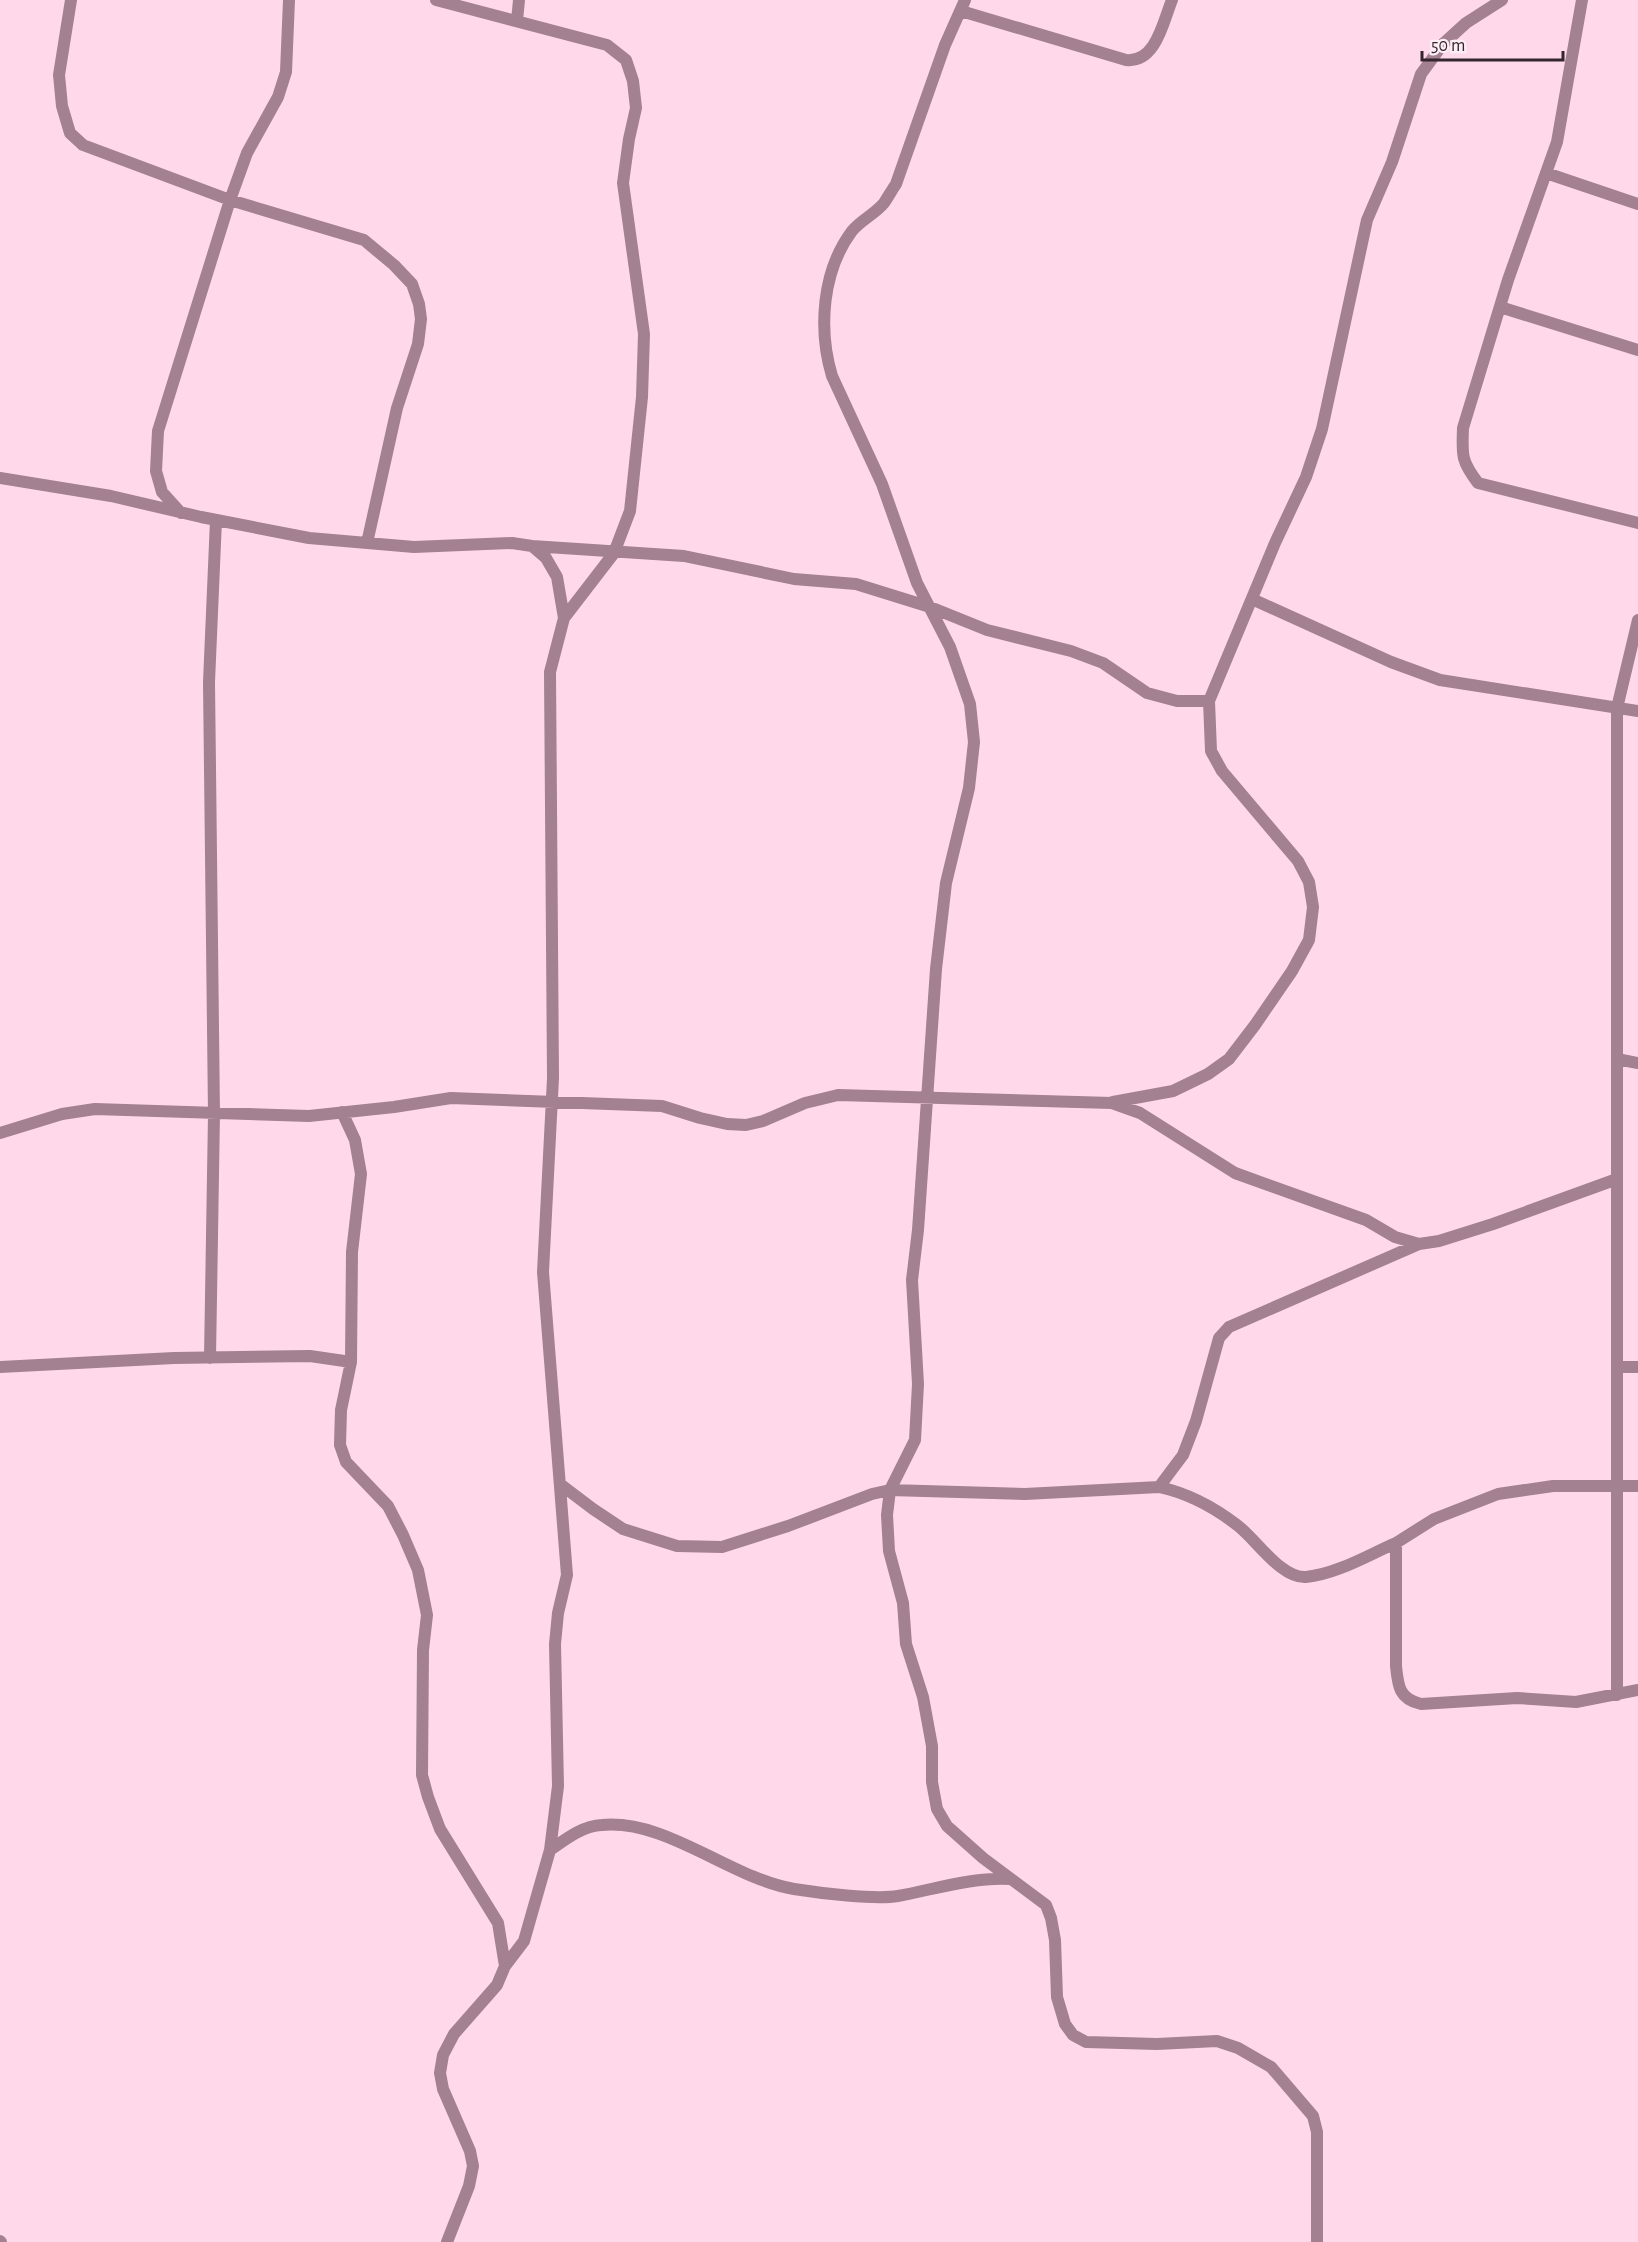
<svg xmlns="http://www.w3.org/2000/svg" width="1638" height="2242" viewBox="0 0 1638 2242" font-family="'Alegreya Sans',sans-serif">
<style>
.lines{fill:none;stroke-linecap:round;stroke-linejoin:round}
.street{stroke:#a38191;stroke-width:12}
</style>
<rect width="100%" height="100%" fill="#ffd9ea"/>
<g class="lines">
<path class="street" d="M 71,0 L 59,75 L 62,106 L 70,133 L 83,145 L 230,200 L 364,240 L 394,265 L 412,284 L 419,304 L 421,319 L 418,344 L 397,408 L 367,543
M 436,0 L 607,45 L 626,60 L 633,81 L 636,108 L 629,139 L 623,183 L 644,334 L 642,397 L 630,511 L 614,553 L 564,618
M 965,0 L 945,45 L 896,184 C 892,190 888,197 884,203 C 875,214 861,220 852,231 C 822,271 818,329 832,376 L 882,484 L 917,583 L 950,647 L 970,704 L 974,742 L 969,788 L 946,883 L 936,969 L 918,1230 L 912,1280 L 918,1384 L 915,1440 L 890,1490 L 887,1515 L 889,1551 L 903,1603 L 906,1644 L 923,1697 L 932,1746 L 932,1782 L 937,1809 L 947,1826 L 983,1858 L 1046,1905 L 1051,1918 L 1055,1940 L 1057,1997 L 1065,2024 L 1073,2035 L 1086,2042 L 1157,2044 L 1217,2041 L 1238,2048 L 1271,2067 L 1313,2116 L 1317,2132 L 1317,2242
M 1582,0 L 1557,142 L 1508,280 L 1463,428 C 1462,455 1461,461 1478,483 L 1638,523
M 961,11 L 1126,60 C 1156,63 1163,22 1172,0
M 517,21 L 519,0
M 1546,173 L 1638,204
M 1500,307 L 1638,350
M 0,478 L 111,496 L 201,517 L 309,538 L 414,547 L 512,543 L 532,546 L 546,558 L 557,577 L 564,618 L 550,672 L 553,1078 L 543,1272 L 567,1575 L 558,1613 L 555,1644 L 558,1786 L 550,1850 L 524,1941 L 505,1966
M 181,513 L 162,492 L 156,471 L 158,431 L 230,200 L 247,153 L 278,97 L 286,72 L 289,0
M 532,546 L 684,556 L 794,579 L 856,584 L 930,607 L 987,630 L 1071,651 L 1103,663 L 1147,693 L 1177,701 L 1209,701
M 1252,599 L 1391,662 L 1440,680 L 1638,711
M 1617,1059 L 1638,1063
M 1113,1102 L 1173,1091 L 1208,1074 L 1229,1059 L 1255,1025 L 1292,971 L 1309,940 L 1313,907 L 1309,882 L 1298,861 L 1222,771 L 1211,751 L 1209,701 L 1275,543 L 1306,477 L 1322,429 L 1367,220 L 1392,162 L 1421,74 L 1443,44 L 1466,23 L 1502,0
M 342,1112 L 355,1140 L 361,1174 L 352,1252 L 351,1362
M 0,1133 L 62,1114 L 95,1109 L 309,1116 L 394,1107 L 451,1098 L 662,1106 L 700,1118 L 727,1124 L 746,1125 L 763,1121 L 805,1103 L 838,1095 L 1112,1103 L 1140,1113 L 1235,1173 L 1366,1220 L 1395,1237 L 1419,1244 L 1439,1241 L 1493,1224 L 1617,1179
M 210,1358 L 214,1114 L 209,682 L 216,520
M 0,1367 L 174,1358 L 310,1356 L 351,1362 L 341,1410 L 340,1445 L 346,1462 L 388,1506 L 403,1535 L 418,1570 L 427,1615 L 423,1650 L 422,1775 L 428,1797 L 440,1829 L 498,1923 L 505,1966 L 497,1985 L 454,2034 L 443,2055 L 440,2073 L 443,2089 L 470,2151 L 473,2166 L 469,2186 L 447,2242
M 1617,1367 L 1638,1367
M 560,1484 L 593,1509 L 623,1529 L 677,1546 L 722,1547 L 788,1526 L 872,1494 L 890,1490 L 1025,1494 L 1159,1487 C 1187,1493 1215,1508 1237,1525 C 1256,1539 1281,1579 1306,1577 C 1337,1574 1368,1555 1396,1543
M 1638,1486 L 1553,1486 L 1498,1494 L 1434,1519 L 1396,1543 L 1396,1666 C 1398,1686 1399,1699 1421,1704 L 1517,1698 L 1576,1702 L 1638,1690
M 1159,1487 L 1183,1455 L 1196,1421 L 1219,1338 L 1229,1327 L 1419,1244
M 1617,1695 L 1617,708 L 1638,620
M 550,1850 C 566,1839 582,1826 602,1825 C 667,1819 730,1878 794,1889 C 819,1893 875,1900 898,1896 C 936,1889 972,1877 1010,1879
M 0,2241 L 1,2242"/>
</g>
<path d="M1422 51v9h141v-9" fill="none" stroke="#34262c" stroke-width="3"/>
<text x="1431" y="51" font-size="18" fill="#34262c" stroke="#fdedf4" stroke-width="4.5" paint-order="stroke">50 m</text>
</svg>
